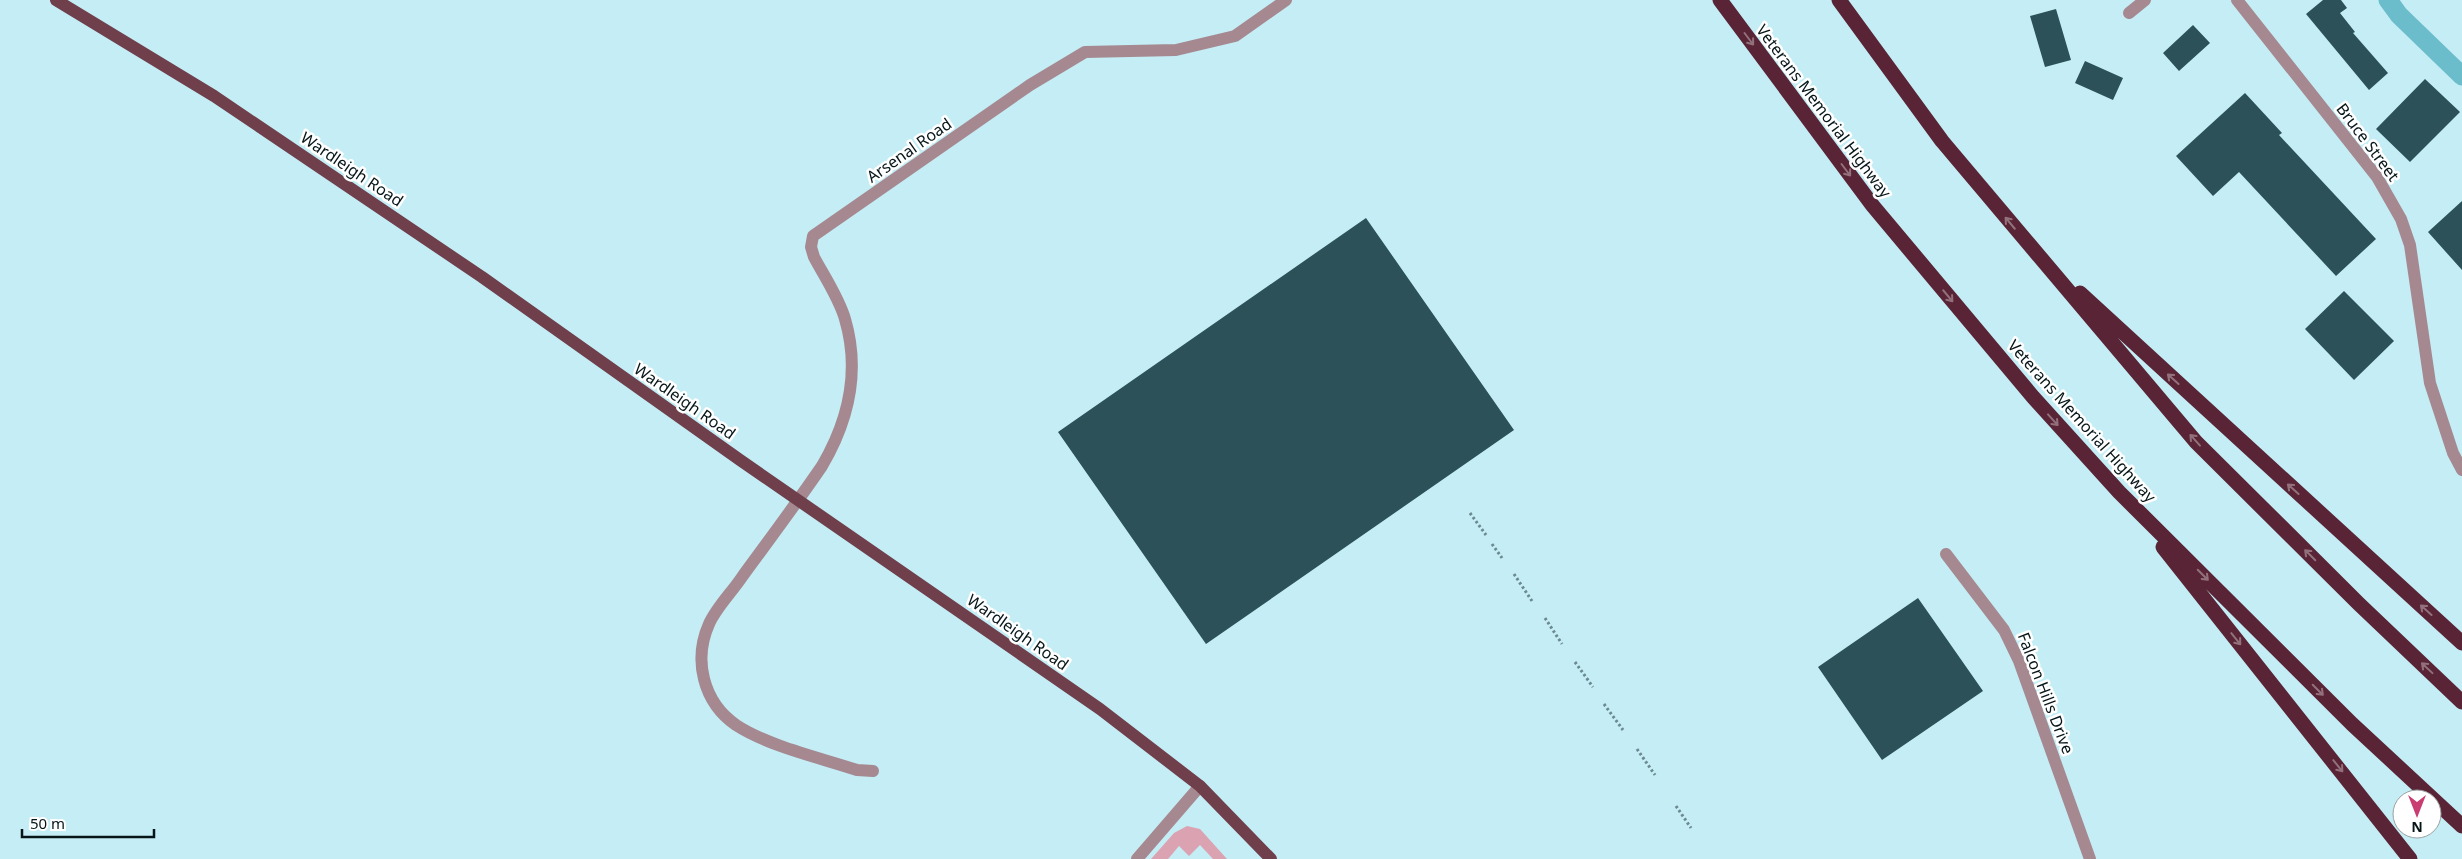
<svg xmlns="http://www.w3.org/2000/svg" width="2462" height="859" viewBox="0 0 2462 859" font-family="'Noto Sans',sans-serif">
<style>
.green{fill:#dba3b1}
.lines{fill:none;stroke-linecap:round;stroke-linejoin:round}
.canal{stroke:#6cbdcb;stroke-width:19}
.building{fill:#2c5158}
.path{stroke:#6c898f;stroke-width:3;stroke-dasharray:2.5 2.5;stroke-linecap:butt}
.minor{stroke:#a68990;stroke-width:12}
.major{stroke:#6f3f4c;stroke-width:12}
.highway{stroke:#592435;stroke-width:15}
.oneway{stroke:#93717c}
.labels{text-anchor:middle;stroke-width:5;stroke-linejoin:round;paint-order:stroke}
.street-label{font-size:16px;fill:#061518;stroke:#fff}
</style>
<rect width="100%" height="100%" fill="#c4edf5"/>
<path class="green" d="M 1187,826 L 1200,829 L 1227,859 L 1213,859 L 1200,845 L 1189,856 L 1179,846 L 1168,859 L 1151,859 L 1174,833 Z"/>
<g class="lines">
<path class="canal" d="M 2388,0 L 2399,15 L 2462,76"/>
</g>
<path class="building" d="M 2323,0 L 2341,0 L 2347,8 L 2340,13 L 2355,32 L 2353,33 L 2388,73 L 2369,90 L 2306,14 Z
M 2056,9 L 2071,60 L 2045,67 L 2030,16 Z
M 2193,25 L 2210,43 L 2179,71 L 2163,53 Z
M 2085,61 L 2123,78 L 2113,100 L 2075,83 Z
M 2425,79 L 2460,112 L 2410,162 L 2376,129 Z
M 2245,93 L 2282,133 L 2279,135 L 2376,239 L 2336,276 L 2239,172 L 2213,196 L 2176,156 Z
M 2462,201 L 2462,270 L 2428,232 Z
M 1366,218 L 1514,430 L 1206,644 L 1058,432 Z
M 2344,291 L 2394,341 L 2354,380 L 2305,329 Z
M 1918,598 L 1983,691 L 1882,760 L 1818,667 Z"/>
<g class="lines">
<path class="path" d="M 1470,513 L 1486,535
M 1492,544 L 1502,558
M 1514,574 L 1532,601
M 1545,618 L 1562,644
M 1575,662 L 1593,687
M 1604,704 L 1623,730
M 1637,749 L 1655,775
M 1676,806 L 1691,828"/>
<path class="minor" d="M 2237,0 L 2377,177 L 2401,219 L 2410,245 L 2430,383 L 2453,453 L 2462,470
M 2129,13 L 2145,0
M 1946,554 L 2004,630 L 2019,661 L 2090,859
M 873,771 L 857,770 C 821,758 768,746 736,725 C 703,702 693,660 709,624 C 716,608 732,592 742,577 C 769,540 796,504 822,466 C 849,420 860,370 845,319 C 839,298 824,276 814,257 L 811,247 L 813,236 L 1030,85 L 1085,52 L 1176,50 L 1235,36 L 1286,0
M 1137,859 L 1200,786"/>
<path class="major" d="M 56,0 L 214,96 L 482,277 L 740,460 L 1100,709 L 1200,786 L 1271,859"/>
<path class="highway" d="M 1720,0 L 1873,206 L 2033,397 L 2119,492 L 2352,724 L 2462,826
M 1839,0 L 1942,141 L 2196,442 L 2359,604 L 2462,702
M 2080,293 L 2462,643
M 2163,547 L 2410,859"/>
</g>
<defs><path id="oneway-shaft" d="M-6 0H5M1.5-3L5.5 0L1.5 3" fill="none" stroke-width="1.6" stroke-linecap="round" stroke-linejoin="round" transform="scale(1.25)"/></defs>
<g class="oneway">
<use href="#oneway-shaft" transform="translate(1749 39) rotate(53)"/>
<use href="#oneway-shaft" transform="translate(1846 170) rotate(53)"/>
<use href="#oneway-shaft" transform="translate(2010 223) rotate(-130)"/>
<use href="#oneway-shaft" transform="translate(1948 296) rotate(50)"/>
<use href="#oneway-shaft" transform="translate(2173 379) rotate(-138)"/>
<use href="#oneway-shaft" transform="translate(2053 420) rotate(48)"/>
<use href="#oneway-shaft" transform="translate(2195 440) rotate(-132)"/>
<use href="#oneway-shaft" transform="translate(2293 489) rotate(-138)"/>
<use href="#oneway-shaft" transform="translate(2310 555) rotate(-135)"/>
<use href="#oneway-shaft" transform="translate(2203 575) rotate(45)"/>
<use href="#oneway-shaft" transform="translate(2426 610) rotate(-138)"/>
<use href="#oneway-shaft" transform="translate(2236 639) rotate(51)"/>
<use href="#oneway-shaft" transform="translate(2427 668) rotate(-137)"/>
<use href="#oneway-shaft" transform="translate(2318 690) rotate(45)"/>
<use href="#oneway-shaft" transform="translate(2338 766) rotate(51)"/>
</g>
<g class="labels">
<g class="street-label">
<text transform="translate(1824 111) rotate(53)" y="6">Veterans Memorial Highway</text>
<text transform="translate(2368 142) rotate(53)" y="6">Bruce Street</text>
<text transform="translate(909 150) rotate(-35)" y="6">Arsenal Road</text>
<text transform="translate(352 169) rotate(34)" y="6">Wardleigh Road</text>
<text transform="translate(685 401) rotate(35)" y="6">Wardleigh Road</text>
<text transform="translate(2082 421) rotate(48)" y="6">Veterans Memorial Highway</text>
<text transform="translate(1018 632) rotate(35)" y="6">Wardleigh Road</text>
<text transform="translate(2046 693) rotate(69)" y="6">Falcon Hills Drive</text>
</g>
</g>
<g transform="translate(2417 814) rotate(180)"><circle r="24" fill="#ffffff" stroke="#9ba1a3"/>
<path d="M0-4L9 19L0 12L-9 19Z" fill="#c93d72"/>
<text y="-8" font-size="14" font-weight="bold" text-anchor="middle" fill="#061518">N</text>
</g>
<path d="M22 829v8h132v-8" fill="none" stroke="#061518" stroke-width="2.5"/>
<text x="30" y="829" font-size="15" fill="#061518" stroke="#ffffff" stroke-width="4" paint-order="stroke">50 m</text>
</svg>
